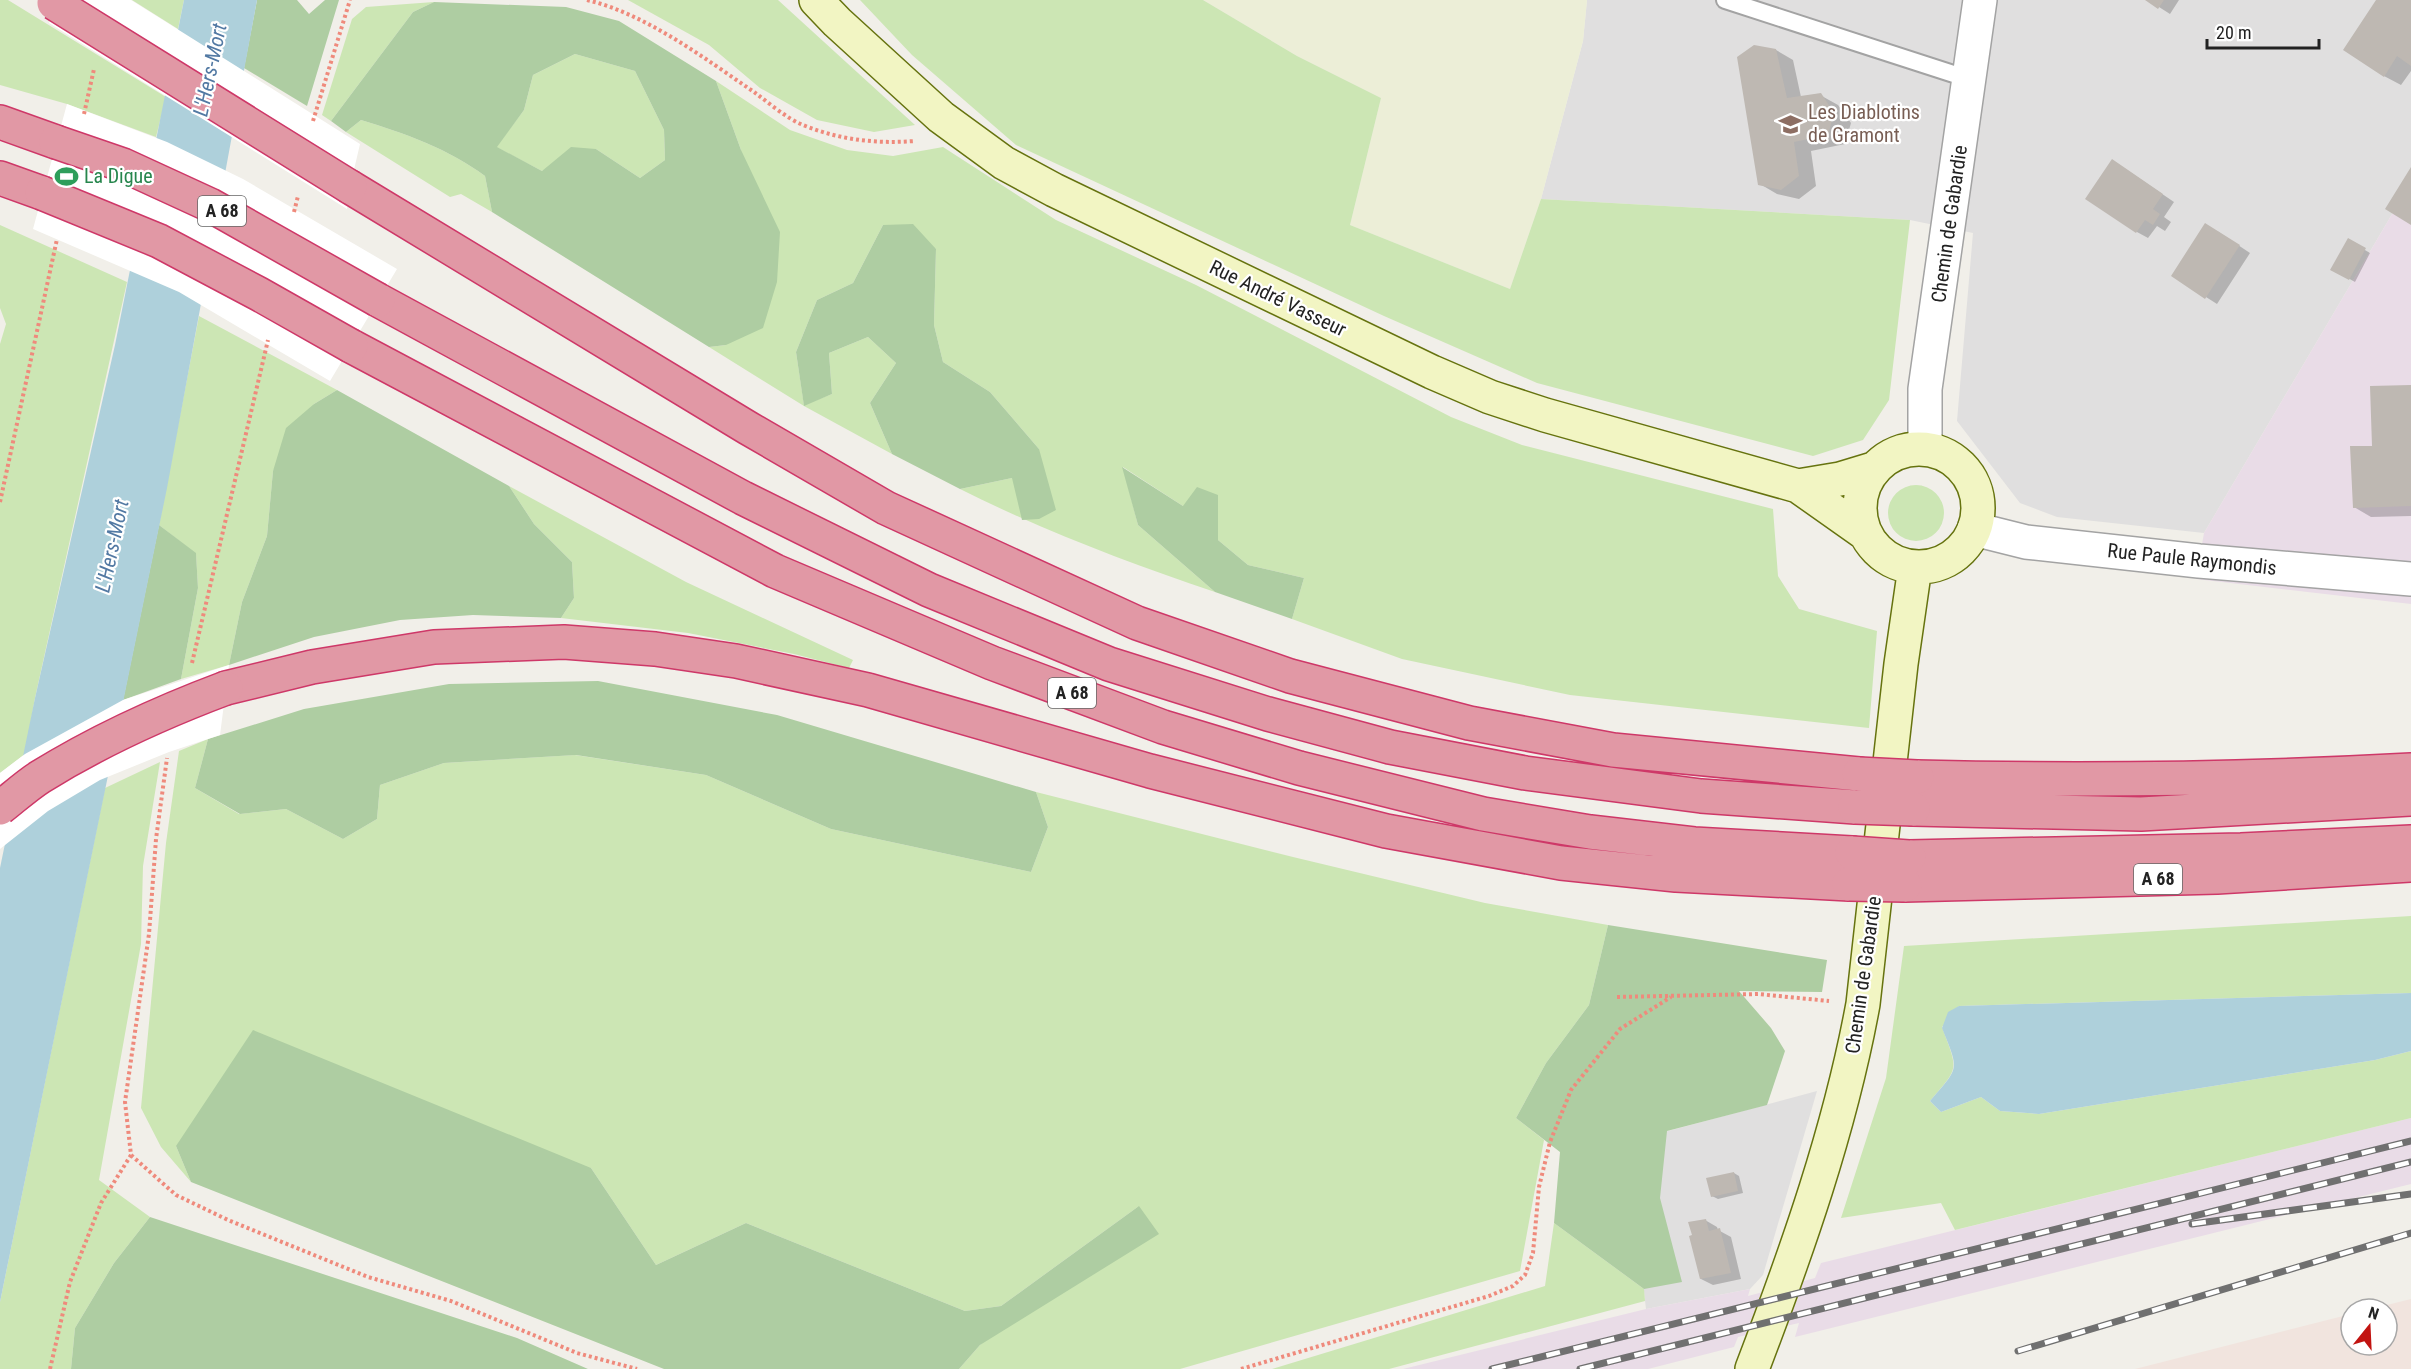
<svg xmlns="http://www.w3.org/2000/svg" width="2411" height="1369" viewBox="0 0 2411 1369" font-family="'Roboto Condensed',sans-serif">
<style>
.residential{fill:#e0dfdf}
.industrial{fill:#e9dce7}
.military{fill:#f1e4de}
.farmland{fill:#eceed7}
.grass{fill:#cce6b4}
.forest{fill:#aecda2;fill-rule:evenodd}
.water{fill:#aed0db}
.pier{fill:#fff}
.shadow{fill:#0003}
.building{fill:#beb8b2}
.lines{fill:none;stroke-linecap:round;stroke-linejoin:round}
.lane-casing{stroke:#a3a3a3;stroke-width:20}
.street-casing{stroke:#a3a3a3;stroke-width:36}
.secondary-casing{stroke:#66730f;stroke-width:36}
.highway-casing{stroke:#ce3868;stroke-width:36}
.path{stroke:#ef8a7c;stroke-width:4;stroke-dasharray:3 3;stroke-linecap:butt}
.lane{stroke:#fff;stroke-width:16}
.street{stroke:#fff;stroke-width:33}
.secondary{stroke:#f2f5c3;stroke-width:33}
.highway{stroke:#e198a5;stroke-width:33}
.rail-casing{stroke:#707070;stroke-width:7}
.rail{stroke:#fff;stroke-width:4.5;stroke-dasharray:14;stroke-linecap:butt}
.highway-bridge-casing{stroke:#ce3868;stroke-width:36;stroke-linecap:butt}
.highway-bridge{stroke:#e198a5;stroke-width:33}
.labels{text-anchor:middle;stroke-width:4.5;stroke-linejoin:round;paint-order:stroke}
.shield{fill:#fff;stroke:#646464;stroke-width:1.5}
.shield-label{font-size:18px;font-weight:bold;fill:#222}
.education-label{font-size:20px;fill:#785e54;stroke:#fff;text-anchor:start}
.leisure-label{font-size:20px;fill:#27864d;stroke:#fff;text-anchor:start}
.street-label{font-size:20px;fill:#222;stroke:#fff}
.water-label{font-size:21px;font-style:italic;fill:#5279a3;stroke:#fff}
</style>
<rect width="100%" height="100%" fill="#f1efe9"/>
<path class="residential" d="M 1587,0 L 2411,0 L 2411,182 L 2204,533 L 2057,517 L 2020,503 L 1957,421 L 1973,233 L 1910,220 L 1541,199 L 1583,41 Z
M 1817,1091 L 1763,1275 L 1750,1289 L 1646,1309 L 1627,1142 Z"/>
<path class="industrial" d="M 2411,182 L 2411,604 L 2196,579 L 2204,533 Z
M 2411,1118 L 2411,1184 L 1795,1337 L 1799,1323 L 1738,1337 L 1734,1347 L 1648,1369 L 1403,1369 L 1646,1309 L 1750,1289 L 1748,1296 L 1815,1278 L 1821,1263 Z"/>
<path class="military" d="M 2411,1299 L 2411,1369 L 2135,1369 L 2351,1314 L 2351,1345 L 2387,1345 L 2387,1309 L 2371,1309 Z"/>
<path class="farmland" d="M 1203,0 L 1587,0 L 1583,41 L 1541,199 L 1510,289 L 1350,225 L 1381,98 L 1297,56 Z"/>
<path class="grass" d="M 0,0 L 8,0 L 166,97 L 156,137 L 67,104 L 0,85 Z
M 132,0 L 184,0 L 178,29 Z
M 628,0 L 778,0 L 915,125 L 874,132 L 817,120 L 760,88 L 709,45 Z
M 860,0 L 1203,0 L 1297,56 L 1381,98 L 1350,225 L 1510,289 L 1541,199 L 1910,220 L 1889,400 L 1863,440 L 1813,456 L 1537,383 L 1384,316 L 1016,145 L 912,55 Z
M 434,2 L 413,12 L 331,121 L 322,115 L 352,19 L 366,7 Z
M 575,54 L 635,71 L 664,130 L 665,160 L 640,178 L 596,149 L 542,171 L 496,147 L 524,110 L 533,75 Z
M 716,81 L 790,130 L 847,150 L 893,156 L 943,147 L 1056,220 L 1196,285 L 1451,417 L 1522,445 L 1773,509 L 1778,576 L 1799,609 L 1877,631 L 1869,728 L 1570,695 L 1402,659 L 1292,619 L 1304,578 L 1248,565 L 1218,540 L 1183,506 L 1123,467 L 1138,525 L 1215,592 C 1126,562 1044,531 960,489 L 1012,478 L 1039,449 L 990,392 L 943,362 L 934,325 L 936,249 L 883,225 L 853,283 L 817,300 L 796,352 L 804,405 L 832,394 L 829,353 L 868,337 L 896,363 L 870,403 L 892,454 L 804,406 L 709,347 L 726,345 L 741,150 Z
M 361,120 C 404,133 449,149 485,176 L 492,212 L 461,194 L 450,197 L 346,132 Z
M 0,225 L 127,282 L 35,698 L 25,754 L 0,773 L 0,344 L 6,324 L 0,308 Z
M 199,316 L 337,390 L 314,404 L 273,471 L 267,536 L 242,602 L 229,665 L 181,679 L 198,588 L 196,554 L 159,525 Z
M1888 513a28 28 0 1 1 56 0a28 28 0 1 1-56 0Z
M 509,486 L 686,582 L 853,660 L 849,668 L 794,654 L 688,633 L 561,618 L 574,598 L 572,562 L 534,524 Z
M 208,739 L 195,788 L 239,814 L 286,809 L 343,839 L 377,819 L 380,785 L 444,763 L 575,755 L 706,775 L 831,829 L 1031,872 L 1048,827 L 1036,792 L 1293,857 L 1485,903 L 1608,925 L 1589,1005 L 1546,1063 L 1516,1118 L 1544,1140 L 1520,1271 L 1180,1369 L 959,1369 L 980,1345 L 1139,1206 L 1001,1306 L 965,1311 L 746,1223 L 656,1265 L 591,1168 L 176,1146 L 191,1182 L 161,1147 L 141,1108 L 166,843 L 179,751 Z
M 160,762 L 143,866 L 141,944 L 99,1180 L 150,1217 L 114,1263 L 75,1328 L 71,1369 L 0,1369 L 0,1302 L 105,788 Z
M 2411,916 L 2411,993 L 1959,1006 L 1942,1027 C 1958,1071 1960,1066 1930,1101 L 1941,1112 L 1981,1097 L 2000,1111 L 2039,1114 L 2375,1060 L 2411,1051 L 2411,1118 L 1955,1230 L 1941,1203 L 1841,1218 L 1886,1078 L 1904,946 Z
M 1554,1223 L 1644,1289 L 1645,1301 L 1389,1369 L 1272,1369 L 1545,1286 Z"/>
<path class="forest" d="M 257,0 L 297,0 L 309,14 L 325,0 L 339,0 L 307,106 L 244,68 Z
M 434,2 L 566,7 L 619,21 L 716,81 L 741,150 L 780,232 L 777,282 L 763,328 L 726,345 L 709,347 L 492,212 L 485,176 C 449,149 404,133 361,120 L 346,132 L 331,121 L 413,12 ZM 575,54 L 635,71 L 664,130 L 665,160 L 640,178 L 596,149 L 571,147 L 542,171 L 497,147 L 524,110 L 533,75 Z
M 913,224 L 936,249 L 934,325 L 943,362 L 990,392 L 1039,449 L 1056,510 L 1039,519 L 1022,520 L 1012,478 L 960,489 L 892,454 L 870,403 L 896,363 L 868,337 L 829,353 L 832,394 L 804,406 L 796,352 L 817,300 L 853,283 L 883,225 Z
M 337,390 L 509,486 L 534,524 L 572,562 L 574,598 L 561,618 L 473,615 L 400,620 L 314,637 L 229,665 L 242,602 L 267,536 L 273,471 L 286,428 L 314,404 Z
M 1122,467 L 1183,506 L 1197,487 L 1218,495 L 1218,540 L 1248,565 L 1304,578 L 1292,619 L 1215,592 L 1138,525 Z
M 159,525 L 196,553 L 198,588 L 181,679 L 123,700 Z
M 598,681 L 777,715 L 1036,792 L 1048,827 L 1031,872 L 831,829 L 706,775 L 576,755 L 444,763 L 380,785 L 377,819 L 343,839 L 286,809 L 240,814 L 195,788 L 208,739 L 304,709 L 449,684 Z
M 1608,925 L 1827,960 L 1822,992 L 1739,991 L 1771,1028 L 1785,1051 L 1767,1105 L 1667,1131 L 1660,1198 L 1682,1282 L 1644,1289 L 1554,1223 L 1560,1152 L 1516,1118 L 1546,1063 L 1589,1005 Z
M 253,1030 L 591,1168 L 656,1265 L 746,1223 L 965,1311 L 1001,1306 L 1139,1206 L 1159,1234 L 980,1345 L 959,1369 L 664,1369 L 191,1182 L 176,1146 Z
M 150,1217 L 517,1338 L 588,1369 L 71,1369 L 75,1328 L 114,1263 Z"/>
<path class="water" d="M 184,0 L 257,0 L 167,488 L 0,1302 L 0,868 L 35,698 L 115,345 Z
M 2411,993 L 2411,1051 L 2375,1060 L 2039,1114 L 2000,1111 L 1981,1097 L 1941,1112 L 1930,1101 C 1960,1066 1959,1071 1942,1028 L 1948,1012 L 1959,1006 Z"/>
<path class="pier" d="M 55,0 L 131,0 L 360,144 L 350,187 L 347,209 L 49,23 Z
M 67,104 L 167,142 L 243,179 L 397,269 L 330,381 L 179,292 L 33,229 Z
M 229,665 L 220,735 L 169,752 L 100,780 L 48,811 L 0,849 L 0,773 L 25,754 L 123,700 Z"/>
<path class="shadow" d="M 2148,0 L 2179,0 L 2170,14 Z
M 2378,0 L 2411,0 L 2411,71 L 2401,85 L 2384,76 Z
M 1776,50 L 1793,60 L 1801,97 L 1820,95 L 1838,105 L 1851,123 L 1845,144 L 1811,151 L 1816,186 L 1799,199 L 1777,194 L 1760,184 Z
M 2124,168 L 2174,202 L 2164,217 L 2171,222 L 2165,231 L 2157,226 L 2148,238 L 2137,232 Z
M 2217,231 L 2250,253 L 2217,304 L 2206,297 Z
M 2348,240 L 2370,253 L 2355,282 L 2332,269 Z
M 2411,386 L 2411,516 L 2371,517 L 2354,507 L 2373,448 Z
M 1734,1173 L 1739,1176 L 1743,1193 L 1718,1199 L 1712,1196 Z
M 1705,1220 L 1717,1227 L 1718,1230 L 1731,1237 L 1741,1279 L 1713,1285 L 1701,1279 Z"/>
<path class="building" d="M 2145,0 L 2164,0 L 2158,9 Z
M 2376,0 L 2411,0 L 2411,66 L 2397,56 L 2384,77 L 2343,50 Z
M 1754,45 L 1776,49 L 1787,98 L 1821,93 L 1834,113 L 1828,135 L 1794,142 L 1799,176 L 1781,190 L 1758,185 L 1737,57 Z
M 2112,159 L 2163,194 L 2153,209 L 2160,214 L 2153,225 L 2145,220 L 2136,233 L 2085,199 Z
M 2411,167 L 2411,225 L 2385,209 Z
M 2205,223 L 2240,245 L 2205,299 L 2171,276 Z
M 2348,238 L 2366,248 L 2349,280 L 2330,270 Z
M 2411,385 L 2411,506 L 2353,508 L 2350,446 L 2372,446 L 2370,386 Z
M 1734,1172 L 1738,1191 L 1711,1197 L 1706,1178 Z
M 1706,1219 L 1709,1231 L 1720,1228 L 1731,1273 L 1700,1279 L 1689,1236 L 1692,1235 L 1688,1222 Z"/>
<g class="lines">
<defs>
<path id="lane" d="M 1725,0 L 1969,79"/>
<path id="street" d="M 1925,448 L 1925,389 L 1980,0
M 1974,529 L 2026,542 L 2199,561 L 2411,579"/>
<path id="secondary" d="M 816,0 L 837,22 L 941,117 L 1004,163 L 1054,190 L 1432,372 L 1490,397 L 1545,415 L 1798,486 L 1866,534
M1860 508a59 59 0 1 1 118 0a59 59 0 1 1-118 0Z
M 1798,486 L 1840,479 L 1873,469
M 1752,1369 C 1797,1251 1840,1130 1863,1004 L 1901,664 L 1915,567"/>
<path id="highway" d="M 0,122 L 56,142
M 0,178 L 42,193
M 350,187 L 748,428 L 886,508 L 1137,623 L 1290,676 L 1469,723 L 1613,750 L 1859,774
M 378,300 L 743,498 L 929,590 L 1109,664 L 1268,714 L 1390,747 L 1525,773 L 1701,796 L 1855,807
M 351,346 L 775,571 L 992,663 L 1163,727 L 1299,768 L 1483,814 L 1590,832 L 1694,844 L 1852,853
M 226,688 L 312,667 L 434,647 L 564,642 L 655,649 L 736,661 L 868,690 L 1150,771 L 1386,831 L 1561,863 L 1676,875 L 1849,884
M 1917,777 C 2082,781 2246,779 2411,770
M 1913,809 L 2141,814 L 2411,799
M 1909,857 L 2241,850 L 2411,842
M 1905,885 L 2217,877 L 2411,865"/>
</defs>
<use href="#lane" class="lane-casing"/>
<use href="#street" class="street-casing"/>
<use href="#secondary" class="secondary-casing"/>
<use href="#highway" class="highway-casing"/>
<path class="path" d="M 587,0 C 646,14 704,58 754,92 C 769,103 786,118 803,125 C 840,140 876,144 915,141
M 84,114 L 94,69
M 313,121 L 350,0
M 294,212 L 298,196
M 0,502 L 57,239
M 192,663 L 268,340
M 1617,997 L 1758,994 L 1829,1001
M 131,1155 L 176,1195 L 228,1220 L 368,1277 L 451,1301 L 577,1353 L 637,1369
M 50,1369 L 70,1282 L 101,1203 L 131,1155 L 125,1102 L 149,934 L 156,839 L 167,758
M 1241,1369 L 1489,1296 L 1513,1286 L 1525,1275 L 1533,1253 L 1539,1187 L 1550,1142 L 1571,1090 L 1620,1029 L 1671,997"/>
<use href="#lane" class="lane"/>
<use href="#street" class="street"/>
<use href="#secondary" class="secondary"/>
<use href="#highway" class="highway"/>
<defs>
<path id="rail" d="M 2192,1224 L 2411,1194
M 2018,1351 L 2411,1233
M 1492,1369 L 2411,1141
M 1580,1369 L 2411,1162"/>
</defs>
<use href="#rail" class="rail-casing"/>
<use href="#rail" class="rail"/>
<defs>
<path id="highway-bridge" d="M 54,3 L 350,187
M 56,142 L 123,165 L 210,205 L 378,300
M 42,193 L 159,241 L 259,294 L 351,346
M 1859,774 L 1917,777
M 1855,807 L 1913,809
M 0,808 C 13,798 26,786 40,777 C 98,741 162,712 226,688
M 1852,853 L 1909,857
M 1849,884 L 1905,885"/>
</defs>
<use href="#highway-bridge" class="highway-bridge-casing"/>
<use href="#highway-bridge" class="highway-bridge"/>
</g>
<defs>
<symbol id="school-bare" viewBox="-9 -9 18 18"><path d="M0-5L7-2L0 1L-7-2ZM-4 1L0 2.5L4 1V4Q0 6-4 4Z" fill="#8d6e63" stroke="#fff" stroke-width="2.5" paint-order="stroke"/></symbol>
<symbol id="stadium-bare" viewBox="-9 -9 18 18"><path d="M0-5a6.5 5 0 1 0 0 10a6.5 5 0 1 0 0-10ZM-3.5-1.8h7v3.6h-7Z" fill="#2e9e5b" stroke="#fff" stroke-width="2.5" paint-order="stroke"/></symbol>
</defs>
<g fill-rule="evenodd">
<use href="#school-bare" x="1774" y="108" width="33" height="33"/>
<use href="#stadium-bare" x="50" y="160" width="33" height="33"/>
</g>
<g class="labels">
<g class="shield">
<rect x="198" y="196" width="48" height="30" rx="4.5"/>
<rect x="1048" y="678" width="48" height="30" rx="4.5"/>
<rect x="2134" y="864" width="48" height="30" rx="4.5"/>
</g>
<g class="shield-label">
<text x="222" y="217">A 68</text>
<text x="1072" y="699">A 68</text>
<text x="2158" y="885">A 68</text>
</g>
<g class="education-label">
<text x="1808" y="119">Les Diablotins<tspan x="1808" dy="23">de Gramont</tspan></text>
</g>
<g class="leisure-label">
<text x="84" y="183">La Digue</text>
</g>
<g class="street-label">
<text transform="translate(1949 224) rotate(-82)" y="7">Chemin de Gabardie</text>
<text transform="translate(1278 298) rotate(26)" y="7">Rue André Vasseur</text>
<text transform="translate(2192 559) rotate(6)" y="7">Rue Paule Raymondis</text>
<text transform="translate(1863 975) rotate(-82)" y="7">Chemin de Gabardie</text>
</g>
<g class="water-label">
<text transform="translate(210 70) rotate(-78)" y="7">L'Hers-Mort</text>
<text transform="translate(112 546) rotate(-78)" y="7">L'Hers-Mort</text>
</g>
</g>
<g transform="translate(2369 1327) rotate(18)"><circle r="28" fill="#ffffff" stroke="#a7a7a7" stroke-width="1.5"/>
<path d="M0-4.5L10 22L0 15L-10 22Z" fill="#c21411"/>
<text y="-9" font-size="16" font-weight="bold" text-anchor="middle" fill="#222222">N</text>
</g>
<path d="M2207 39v9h112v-9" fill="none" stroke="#222222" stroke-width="3"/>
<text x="2216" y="39" font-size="18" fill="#222222" stroke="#ffffff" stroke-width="4.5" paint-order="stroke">20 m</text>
</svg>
